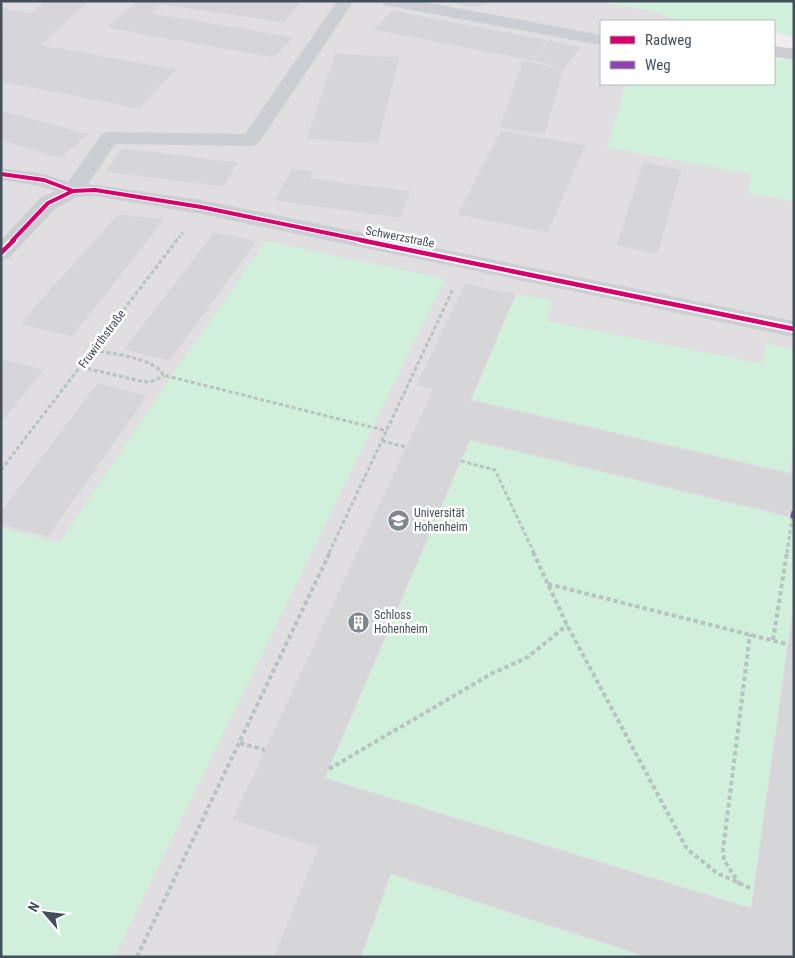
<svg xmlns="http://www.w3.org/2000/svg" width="795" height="958" viewBox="0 0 795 958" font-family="'Roboto Condensed',sans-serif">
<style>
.education{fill:#e0dee0}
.green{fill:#d0f0db}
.building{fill:#d6d5d7;stroke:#e0dfe0}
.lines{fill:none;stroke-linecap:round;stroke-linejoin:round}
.path-far2{stroke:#b7c4c0;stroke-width:2.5;stroke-dasharray:2.5 2;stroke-linecap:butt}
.path-far1{stroke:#b7c4c0;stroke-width:3;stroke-dasharray:4 2.5;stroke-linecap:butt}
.path{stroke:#b7c4c0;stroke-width:4;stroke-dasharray:4.5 3;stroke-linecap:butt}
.minor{fill:#cbced2;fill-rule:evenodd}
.quiet{stroke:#8e44ad;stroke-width:4;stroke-dasharray:7 4;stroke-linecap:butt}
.cycleway-far1-casing{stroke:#fff;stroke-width:6}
.cycleway-casing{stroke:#fff;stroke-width:8}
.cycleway-far1{stroke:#d6006c;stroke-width:4}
.cycleway{stroke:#d6006c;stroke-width:4.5}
.labels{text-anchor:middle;stroke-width:5;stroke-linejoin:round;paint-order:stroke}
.street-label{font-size:12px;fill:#43505c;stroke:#fff}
.poi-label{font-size:12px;fill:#43505c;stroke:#fff;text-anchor:start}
</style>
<rect width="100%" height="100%" fill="#efeded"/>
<path class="education" d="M 1,1 L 598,1 L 652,11 L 681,21 L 601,21 L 601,84 L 774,84 L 774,59 L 794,61 L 794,957 L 1,957 Z"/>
<path class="green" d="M 598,1 L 794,1 L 794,37 L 774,31 L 774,21 L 681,21 L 652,11 Z
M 774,59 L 794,61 L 794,201 L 748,193 L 751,174 L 607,147 L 626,84 L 774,84 Z
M 266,241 L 445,279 L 114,957 L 1,957 L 1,528 L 59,543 L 178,367 Z
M 516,294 L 552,301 L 546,321 L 762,364 L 766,343 L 794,350 L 794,442 L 789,473 L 471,400 Z
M 470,440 L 794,518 L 794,600 L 751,908 L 325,778 Z
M 391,874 L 646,957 L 361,957 Z"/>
<path class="building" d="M 45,1 L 89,1 L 41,45 L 177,69 L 139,109 L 1,82 L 1,37 L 3,36 L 1,36 L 1,8 L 31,13 Z
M 132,1 L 302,1 L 284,23 L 161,5 L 152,13 L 294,37 L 274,58 L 106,28 L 135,2 Z
M 448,1 L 493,1 L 480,7 L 465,7 Z
M 392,10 L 548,40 L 533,61 L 373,30 Z
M 548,40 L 581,47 L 564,69 L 533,61 Z
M 335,53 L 400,57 L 378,144 L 306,139 Z
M 523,60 L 564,69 L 545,134 L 499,128 Z
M 1,110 L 89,134 L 60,158 L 1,141 Z
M 501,130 L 586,145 L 548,233 L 457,215 Z
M 122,148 L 238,162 L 224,187 L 105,172 Z
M 643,162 L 682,169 L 658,254 L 616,246 Z
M 292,168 L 314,171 L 311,178 L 411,191 L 400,218 L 274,201 Z
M 118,214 L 165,219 L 72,337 L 19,324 Z
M 214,232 L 257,241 L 170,361 L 123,350 Z
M 465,283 L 516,294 L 471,400 L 794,474 L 794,518 L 470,440 L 325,778 L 751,908 L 794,600 L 794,957 L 646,957 L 391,874 L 361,957 L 273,957 L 318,848 L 232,820 L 433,389 L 416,385 Z
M 1,359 L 45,369 L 1,423 Z
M 97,383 L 148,395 L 48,537 L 1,525 L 1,511 Z"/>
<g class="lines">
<path class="path-far2" d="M 176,241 L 183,232"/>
<path class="path-far1" d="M 94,350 C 111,354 156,358 163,375 L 387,431
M 81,367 L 144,382 L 153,381 L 164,376
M 382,441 L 406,447
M 461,461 L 495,470 L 534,553
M 1,470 L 177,240
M 329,553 L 453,289
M 787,553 L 792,518"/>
<path class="path" d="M 533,552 L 567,625 L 687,849 L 717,873 L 752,889
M 548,584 L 787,644
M 773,640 L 787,552
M 240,743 L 265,750
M 329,769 L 491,674 L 528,657 L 567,625
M 740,885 L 724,860 L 723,850 L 750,634
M 137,957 L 330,552"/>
<path class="minor" d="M 337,1 L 354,1 L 258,144 L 251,146 L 115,144 L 88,184 L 201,200 L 794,321 L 794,337 L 201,214 L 95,196 L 77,197 L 56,208 L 9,258 L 1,260 L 1,240 L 40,198 L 55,191 L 40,186 L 1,180 L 1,168 L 44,174 L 68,182 L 102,134 L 109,132 L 245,134 Z
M 382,1 L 420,1 L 601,35 L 601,45 L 390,6 L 384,5 Z
M 774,46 L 794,49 L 794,60 L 774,57 Z"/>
<path class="quiet" d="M 792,518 L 794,510"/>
<defs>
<path id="cycleway-far1" d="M 1,174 L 44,180 L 73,191 L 95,190 L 201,207 L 366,241
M 12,241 L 48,203 L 73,191"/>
<path id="cycleway" d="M 360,240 L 794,329
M 1,253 L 14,240"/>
</defs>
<use href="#cycleway-far1" class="cycleway-far1-casing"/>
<use href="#cycleway" class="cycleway-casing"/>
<use href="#cycleway-far1" class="cycleway-far1"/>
<use href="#cycleway" class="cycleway"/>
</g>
<defs>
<symbol id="university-disc" viewBox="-11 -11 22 22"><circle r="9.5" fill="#7f878f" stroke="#fff"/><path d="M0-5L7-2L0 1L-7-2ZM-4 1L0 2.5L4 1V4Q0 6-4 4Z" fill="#fff"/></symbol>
<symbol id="building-disc" viewBox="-11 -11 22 22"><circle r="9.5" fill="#7f878f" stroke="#fff"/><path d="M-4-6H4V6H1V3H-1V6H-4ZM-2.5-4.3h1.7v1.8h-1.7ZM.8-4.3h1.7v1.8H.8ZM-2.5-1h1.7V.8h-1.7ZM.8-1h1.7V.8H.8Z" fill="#fff"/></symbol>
</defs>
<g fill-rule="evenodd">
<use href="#university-disc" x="386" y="508" width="25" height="25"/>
<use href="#building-disc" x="346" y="610" width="25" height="25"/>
</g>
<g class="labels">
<g class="street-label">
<text transform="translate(400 237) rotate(11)" y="4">Schwerzstraße</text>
<text transform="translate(102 339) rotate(-53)" y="4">Fruwirthstraße</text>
</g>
<g class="poi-label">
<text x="414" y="517">Universität<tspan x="414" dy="14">Hohenheim</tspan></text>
<text x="374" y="619">Schloss<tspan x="374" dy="14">Hohenheim</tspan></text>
</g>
</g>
<rect width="795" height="958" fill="none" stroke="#43505c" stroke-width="5"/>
<rect x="600" y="20" width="175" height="65" fill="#ffffff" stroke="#b4b9be"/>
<rect x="610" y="36" width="25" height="8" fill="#d6006c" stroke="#b4b9be"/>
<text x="645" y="45" font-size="15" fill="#43505c">Radweg</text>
<rect x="610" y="61" width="25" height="8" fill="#8e44ad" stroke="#b4b9be"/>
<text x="645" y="70" font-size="15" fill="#43505c">Weg</text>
<g transform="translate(45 913) rotate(298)" stroke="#ffffff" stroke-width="4" paint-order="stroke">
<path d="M0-4L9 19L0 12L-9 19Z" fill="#43505c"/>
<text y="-8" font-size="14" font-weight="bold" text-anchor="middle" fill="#43505c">N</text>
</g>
</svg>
